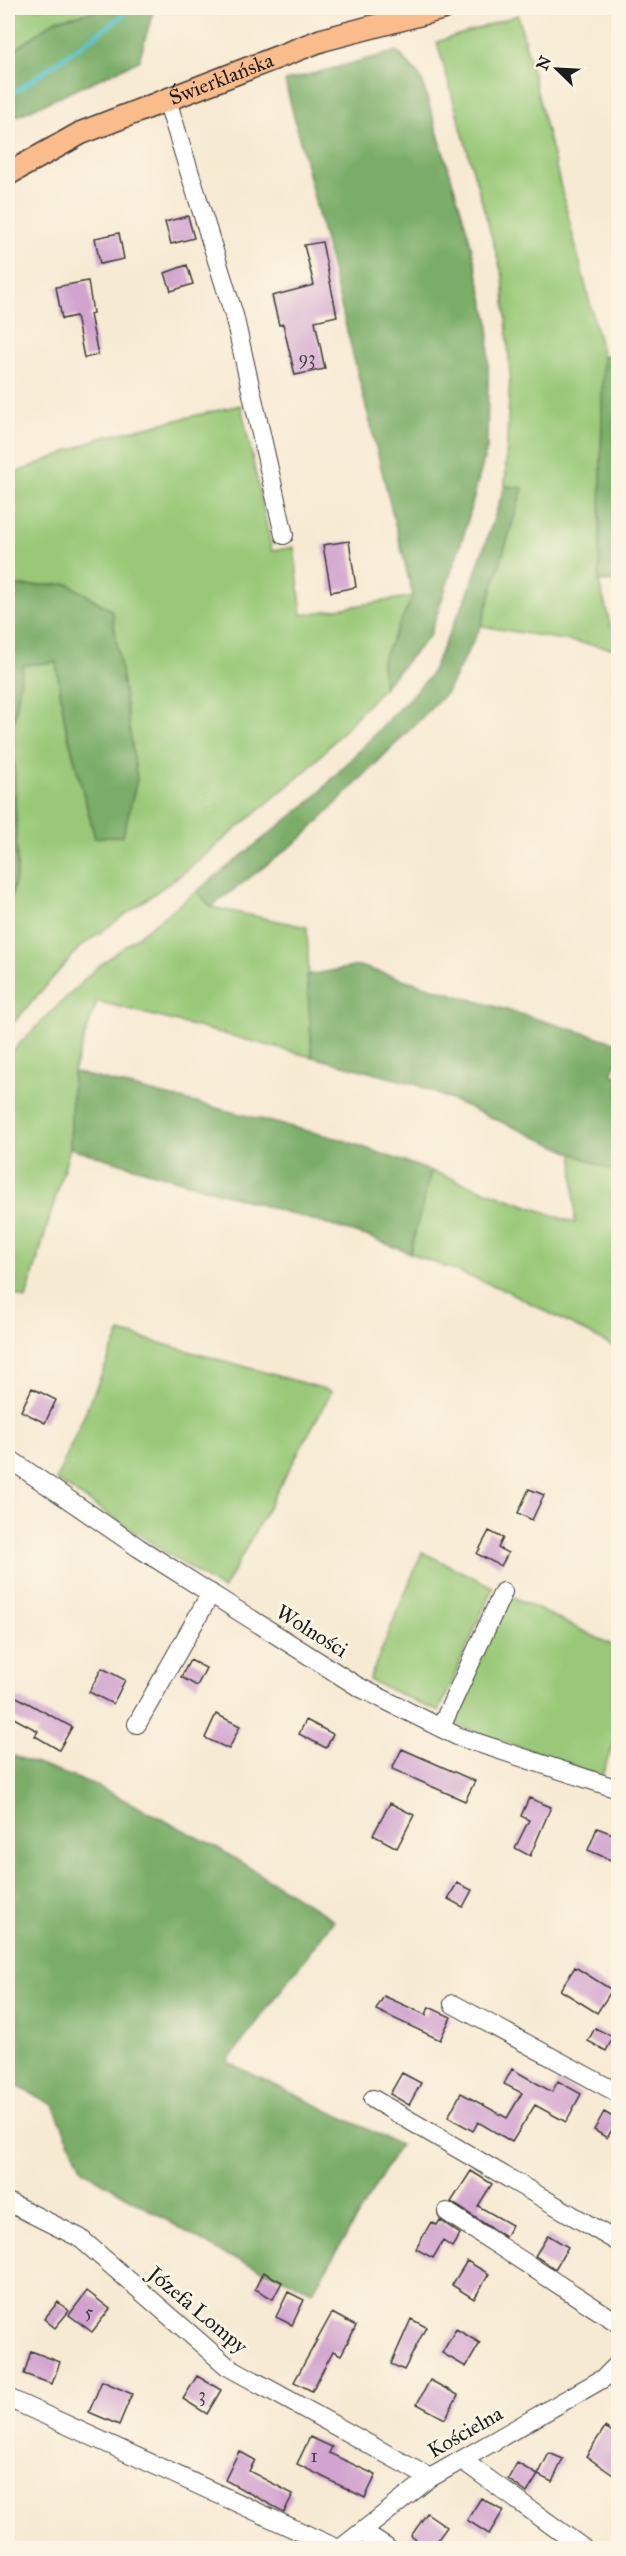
<svg xmlns="http://www.w3.org/2000/svg" width="626" height="2556" viewBox="0 0 626 2556" font-family="'IM FELL Great Primer',serif">
<style>
.green{fill:#99c978;stroke:#5a724a;stroke-width:1.5}
.forest{fill:#7aad68;stroke:#4b6442;stroke-width:1.5}
.lines{fill:none;stroke-linecap:round;stroke-linejoin:round}
.stream{stroke:#56c3ce;stroke-width:5}
.building{fill:#d1a4cf}
.minor-casing{stroke:#3d3b37;stroke-width:20}
.major-casing{stroke:#3d3b37;stroke-width:25}
.minor{stroke:#fff;stroke-width:18}
.major{stroke:#fabc8b;stroke-width:22}
.labels{text-anchor:middle;stroke-width:6;stroke-linejoin:round;paint-order:stroke}
.number-label{font-size:18px;fill:#493e49}
.street-label{font-size:21px;fill:#1c1c1c;stroke:#fcf5e5}
</style>
<rect width="100%" height="100%" fill="#fcf5e5"/>
<filter id="ink" filterUnits="userSpaceOnUse"><feTurbulence type="fractalNoise" baseFrequency=".0167" numOctaves="2"/><feDisplacementMap in="SourceGraphic" scale="12" xChannelSelector="R" yChannelSelector="G"/><feConvolveMatrix kernelMatrix="1 2 1 2 8 2 1 2 1" color-interpolation-filters="sRGB"/></filter>
<filter id="wash" filterUnits="userSpaceOnUse"><feTurbulence type="fractalNoise" baseFrequency=".008" numOctaves="4" result="noise"/><feDisplacementMap in="SourceGraphic" scale="24" xChannelSelector="R" yChannelSelector="G"/><feGaussianBlur stdDeviation="1.35" result="paint"/><feColorMatrix in="noise" values="0 0 0 0 0 0 0 0 0 0 0 0 0 0 0 0 0 1.4 0 .05"/><feComposite in="paint" operator="in"/></filter>
<g filter="url(#wash)">
<rect width="100%" height="100%" fill="#f7ead3"/>
<path class="green" d="M 8,8 L 111,8 L 56,20 L 8,55 Z
M 518,15 L 603,356 L 599,582 L 617,649 L 481,626 L 523,488 L 505,486 L 510,373 L 503,277 L 437,42 Z
M 241,405 L 272,551 L 294,547 L 302,615 L 414,596 L 382,660 L 384,687 L 308,769 L 186,871 L 80,947 L 8,1029 L 8,911 L 17,871 L 13,727 L 23,665 L 56,662 L 65,724 L 95,838 L 137,780 L 112,611 L 69,584 L 8,587 L 8,476 L 103,437 Z
M 197,891 L 211,907 L 307,927 L 312,1057 L 97,1001 L 73,1072 L 70,1148 L 26,1299 L 8,1292 L 8,1055 L 95,969 Z
M 573,1152 L 618,1173 L 618,1349 L 507,1291 L 410,1253 L 431,1171 L 575,1223 Z
M 120,1332 L 332,1391 L 223,1590 L 56,1480 Z
M 422,1552 L 493,1587 L 439,1712 L 369,1680 Z
M 503,1592 L 618,1648 L 618,1730 L 602,1776 L 452,1723 Z"/>
<path class="forest" d="M 111,8 L 154,8 L 139,61 L 8,120 L 8,55 L 56,20 Z
M 397,51 L 421,78 L 468,233 L 489,323 L 487,448 L 464,534 L 430,635 L 384,687 L 382,660 L 413,596 L 285,81 Z
M 618,352 L 618,581 L 599,582 L 603,356 Z
M 505,486 L 523,488 L 481,626 L 447,692 L 303,837 L 211,907 L 197,891 L 313,799 L 429,677 L 469,591 Z
M 69,584 L 112,611 L 137,780 L 123,836 L 95,838 L 65,723 L 56,662 L 23,665 L 13,727 L 17,871 L 8,911 L 8,587 Z
M 359,966 L 618,1043 L 618,1060 L 611,1073 L 618,1077 L 618,1173 L 415,1084 L 312,1057 L 307,975 Z
M 73,1072 L 340,1139 L 431,1171 L 410,1253 L 366,1236 L 70,1148 Z
M 8,1754 L 93,1784 L 213,1845 L 334,1920 L 227,2062 L 400,2145 L 313,2291 L 222,2253 L 82,2170 L 53,2105 L 8,2081 Z"/>
<g class="lines">
<path class="stream" d="M 8,97 L 124,15"/>
</g>
<g id="blocks">
<path class="building" d="M 188,216 L 194,238 L 171,244 L 165,222 Z
M 119,233 L 124,259 L 100,264 L 95,238 Z
M 322,242 L 337,316 L 315,321 L 325,369 L 295,375 L 283,324 L 279,325 L 272,296 L 314,285 L 304,245 Z
M 187,265 L 193,284 L 171,291 L 165,273 Z
M 88,281 L 93,313 L 90,314 L 98,355 L 84,358 L 76,316 L 62,319 L 56,287 Z
M 349,541 L 356,587 L 331,592 L 323,545 Z
M 32,1388 L 56,1400 L 45,1423 L 21,1411 Z
M 529,1489 L 544,1495 L 532,1520 L 518,1513 Z
M 489,1531 L 503,1538 L 498,1548 L 508,1553 L 501,1566 L 477,1554 Z
M 190,1660 L 206,1668 L 197,1686 L 181,1677 Z
M 102,1668 L 125,1680 L 113,1704 L 89,1692 Z
M 13,1695 L 72,1727 L 59,1750 L 35,1736 L 38,1731 L 8,1715 L 8,1705 Z
M 216,1714 L 240,1726 L 229,1749 L 205,1738 Z
M 306,1720 L 333,1734 L 326,1748 L 299,1734 Z
M 402,1749 L 475,1781 L 465,1801 L 392,1769 Z
M 529,1798 L 551,1807 L 530,1856 L 515,1848 L 529,1820 L 521,1816 Z
M 390,1803 L 414,1815 L 397,1848 L 373,1835 Z
M 597,1828 L 618,1836 L 618,1848 L 613,1861 L 588,1850 Z
M 457,1883 L 472,1890 L 463,1907 L 448,1899 Z
M 575,1967 L 612,1990 L 597,2013 L 560,1990 Z
M 384,1996 L 426,2015 L 429,2007 L 451,2017 L 440,2040 L 376,2010 Z
M 595,2028 L 613,2037 L 606,2051 L 588,2041 Z
M 512,2069 L 552,2092 L 558,2081 L 581,2094 L 566,2122 L 535,2105 L 512,2142 L 478,2122 L 473,2131 L 448,2117 L 461,2093 L 507,2118 L 522,2093 L 504,2084 Z
M 402,2073 L 421,2083 L 409,2105 L 390,2094 Z
M 604,2112 L 618,2120 L 607,2138 L 594,2130 Z
M 471,2171 L 492,2184 L 478,2206 L 512,2225 L 505,2237 L 451,2202 Z
M 440,2220 L 460,2234 L 452,2247 L 443,2241 L 433,2258 L 416,2249 L 431,2222 L 437,2225 Z
M 548,2235 L 568,2247 L 555,2269 L 535,2256 Z
M 467,2261 L 489,2274 L 474,2299 L 452,2285 Z
M 263,2272 L 282,2282 L 273,2299 L 255,2289 Z
M 87,2291 L 110,2309 L 92,2332 L 69,2315 Z
M 288,2292 L 304,2300 L 292,2325 L 276,2317 Z
M 58,2302 L 69,2311 L 55,2328 L 44,2319 Z
M 332,2313 L 356,2326 L 341,2355 L 333,2351 L 312,2391 L 294,2382 Z
M 411,2319 L 426,2327 L 404,2370 L 391,2364 Z
M 456,2329 L 480,2343 L 466,2367 L 442,2353 Z
M 31,2351 L 60,2362 L 52,2384 L 24,2374 Z
M 197,2376 L 221,2390 L 207,2414 L 183,2399 Z
M 430,2380 L 458,2395 L 445,2419 L 417,2404 Z
M 102,2381 L 132,2394 L 119,2425 L 89,2412 Z
M 605,2427 L 618,2436 L 618,2466 L 613,2475 L 586,2456 Z
M 310,2437 L 332,2447 L 329,2453 L 376,2475 L 365,2498 L 297,2464 Z
M 239,2451 L 255,2460 L 249,2471 L 293,2494 L 284,2512 L 225,2480 Z
M 549,2453 L 563,2459 L 552,2482 L 538,2475 Z
M 517,2463 L 538,2475 L 527,2493 L 508,2479 Z
M 481,2498 L 503,2511 L 489,2534 L 467,2520 Z
M 427,2513 L 447,2527 L 432,2548 L 428,2548 L 411,2536 Z"/>
</g>
</g>
<g filter="url(#ink)">
<use href="#blocks" fill-opacity="0" stroke="#3d3b37" stroke-width="1.5"/>
<g class="lines">
<defs>
<path id="minor" d="M 167,100 L 234,315 L 284,535
M 8,1458 L 139,1548 L 357,1686 L 457,1736 L 618,1789
M 137,1724 L 211,1593
M 441,1727 L 503,1592
M 453,2004 L 618,2093
M 373,2099 L 618,2242
M 8,2202 L 80,2238 L 227,2366 L 430,2478
M 447,2212 L 618,2323
M 8,2398 L 336,2548
M 462,2460 L 583,2548
M 362,2532 L 387,2548
M 341,2548 L 430,2478 L 604,2378 L 618,2364"/>
<g id="major">
<path id="s1" d="M 8,174 L 81,133 L 322,40 L 444,8"/>
</g>
</defs>
<use href="#minor" class="minor-casing"/>
<use href="#major" class="major-casing"/>
<use href="#minor" class="minor"/>
<use href="#major" class="major"/>
</g>
</g>
<g class="labels">
<g class="number-label">
<text x="307" y="364">93</text>
<text x="89" y="2318">5</text>
<text x="202" y="2401">3</text>
<text x="314" y="2462">1</text>
</g>
<g class="street-label">
<text dy="7" stroke="none"><textPath href="#s1" startOffset="234">Świerklańska</textPath></text>
<text transform="translate(312 1631) rotate(32)" y="7">Wolności</text>
<text transform="translate(198 2310) rotate(40)" y="7">Józefa Lompy</text>
<text transform="translate(465 2432) rotate(-30)" y="7">Kościelna</text>
</g>
</g>
<rect width="626" height="2556" fill="none" stroke="#fcf5e5" stroke-width="30"/>
<g transform="translate(557 69) rotate(294)" stroke="#fcf5e5" stroke-width="4.5" paint-order="stroke">
<path d="M0-4.5L10 22L0 15L-10 22Z" fill="#1c1c1c"/>
<text y="-9" font-size="16" font-weight="bold" text-anchor="middle" fill="#1c1c1c">N</text>
</g>
</svg>
